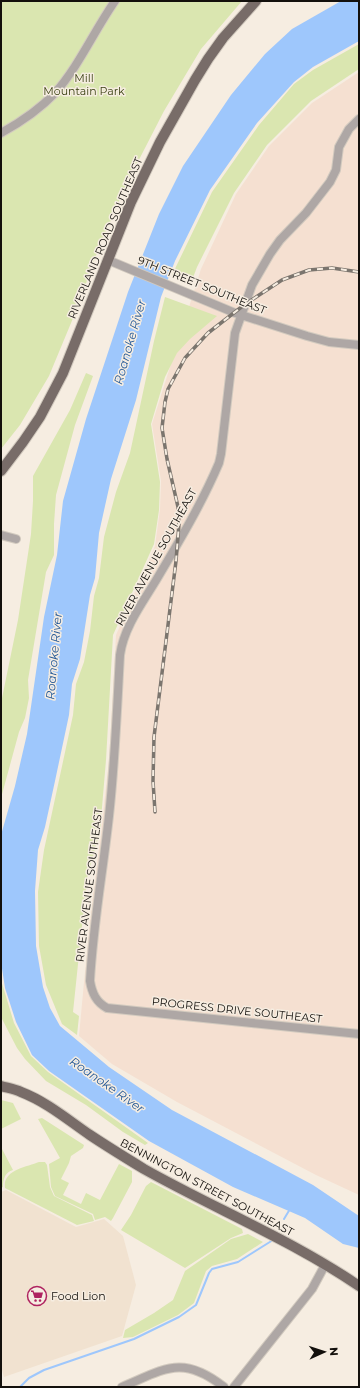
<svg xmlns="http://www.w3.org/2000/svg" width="360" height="1388" viewBox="0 0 360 1388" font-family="Montserrat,sans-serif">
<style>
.built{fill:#f1e2d0}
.industrial{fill:#f5e0d1}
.green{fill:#dae6b0}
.water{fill:#9ec7fc}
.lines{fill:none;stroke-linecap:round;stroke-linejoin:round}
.stream{stroke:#9ec7fc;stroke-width:2}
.minor-casing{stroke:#d2cabf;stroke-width:10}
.major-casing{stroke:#d2cabf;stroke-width:12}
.minor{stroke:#aea7a5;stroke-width:8}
.major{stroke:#786c68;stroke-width:10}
.rail-casing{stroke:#7b756e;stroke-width:3.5}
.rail{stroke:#f6ede1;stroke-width:2;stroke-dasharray:6;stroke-linecap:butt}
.labels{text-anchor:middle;stroke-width:3;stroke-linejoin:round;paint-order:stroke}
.park-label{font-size:11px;fill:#373f0f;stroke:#f6ede1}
.street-label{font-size:11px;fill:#13100c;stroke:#f6ede1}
.poi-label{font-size:11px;fill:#13100c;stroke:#f6ede1;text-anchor:start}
.water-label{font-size:12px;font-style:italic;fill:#225796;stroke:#f6ede1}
</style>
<rect width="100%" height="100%" fill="#f6ede1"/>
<path class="built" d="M 6,1190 L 76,1227 L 104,1219 L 123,1236 L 136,1285 L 122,1336 L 4,1377 L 1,1367 L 1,1192 Z"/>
<path class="industrial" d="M 359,72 L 359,1195 L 316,1175 L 177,1102 L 112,1064 L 79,1036 L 90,918 L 101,831 L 109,760 L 116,635 L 155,546 L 160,509 L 161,481 L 152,424 L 201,269 L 236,194 L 269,146 L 312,103 Z"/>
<path class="green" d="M 1,1 L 242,1 L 201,49 L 164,111 L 126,185 L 98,250 L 76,311 L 49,376 L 20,425 L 1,449 Z
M 359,44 L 359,69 L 311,101 L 267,145 L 234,193 L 197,267 L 191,283 L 172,275 L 212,192 L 259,125 L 294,84 L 313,70 Z
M 165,297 L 217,316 L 190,339 L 177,353 L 165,377 L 151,424 L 160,482 L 159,510 L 154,544 L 113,635 L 106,760 L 100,831 L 87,878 L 73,1012 L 79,1016 L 77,1035 L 62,1024 L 46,985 L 39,946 L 38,892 L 44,850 L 73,715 L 76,684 L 84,662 L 90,631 L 94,596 L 99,578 L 104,537 L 116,492 L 130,453 L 154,341 Z
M 86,373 L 93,376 L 75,425 L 56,495 L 54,524 L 54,555 L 46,572 L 28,680 L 29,698 L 25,718 L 19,732 L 1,798 L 1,703 L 18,620 L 31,534 L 33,501 L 33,476 L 70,410 Z
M 1,980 L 14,1023 L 31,1056 L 48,1072 L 148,1143 L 145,1145 L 123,1132 L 86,1105 L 46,1081 L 25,1059 L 17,1048 L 1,1017 Z
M 1,1100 L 13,1103 L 21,1119 L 1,1129 Z
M 42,1118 L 84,1145 L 83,1148 L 71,1156 L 69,1163 L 61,1179 L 69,1183 L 63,1195 L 81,1204 L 86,1193 L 100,1200 L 119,1164 L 132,1171 L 132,1182 L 113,1218 L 111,1221 L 105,1217 L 95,1220 L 93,1214 L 55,1196 L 51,1187 L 49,1164 L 60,1158 L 38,1119 Z
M 1,1147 L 13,1170 C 5,1172 3,1179 3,1187 L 1,1188 Z
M 39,1162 L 45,1162 L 47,1165 L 50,1187 L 54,1196 L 92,1215 L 94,1221 L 77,1225 L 5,1188 C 2,1170 27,1167 39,1162 Z
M 151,1182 L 242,1229 L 243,1233 L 231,1238 L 185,1268 L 121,1230 L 131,1215 L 146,1186 Z
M 248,1234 L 263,1242 L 237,1259 L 212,1266 L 206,1271 L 194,1303 L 178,1315 L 133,1337 L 123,1338 L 125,1330 L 154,1313 L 173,1300 L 185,1271 L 231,1239 Z"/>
<path class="water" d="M 341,1 L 359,1 L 359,41 L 313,67 L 294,82 L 257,123 L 210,190 L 175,261 L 161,297 L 136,400 L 111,479 L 99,533 L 95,578 L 90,595 L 80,659 L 72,684 L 69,715 L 55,781 L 45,827 L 38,850 L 35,891 L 36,946 L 43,987 L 50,1008 L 60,1026 L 109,1067 L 172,1110 L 313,1185 L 359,1216 L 359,1248 L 343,1244 L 305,1218 L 233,1187 L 149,1141 L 49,1071 L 32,1055 L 16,1022 L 5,988 L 1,962 L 1,835 L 15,786 L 27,734 L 44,617 L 57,555 L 63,501 L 86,419 L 128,292 L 159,214 L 183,166 L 231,95 L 265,54 L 292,29 Z"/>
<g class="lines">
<path class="stream" d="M 284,1219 L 290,1209
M 20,1387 L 29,1378 L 44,1370 L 134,1339 L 179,1317 L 196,1305 L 209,1273 L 212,1269 L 238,1262 L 273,1240"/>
<defs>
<path id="minor" d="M 359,119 L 349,129 L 339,147 L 336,170 L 330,182 L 306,213 L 280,240 L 270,254 L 252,285 L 235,333 L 221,454 L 219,463 C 202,503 180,540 158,577 C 144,601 124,626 120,655 C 117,709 115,762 109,816 C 103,871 93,925 90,981 C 92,993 96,1002 107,1008 L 359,1034
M 1,133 C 21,122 39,110 55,93 C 79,66 94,31 115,1
M 108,260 L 235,313 L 307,336 L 329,342 L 359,345
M 1,535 L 16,539
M 122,1387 C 165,1369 182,1354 224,1387
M 234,1387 L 312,1289 L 325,1265"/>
<path id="major" d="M 1,471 L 23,442 L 40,417 L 63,373 L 131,202 L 160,142 L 195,80 L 208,59 L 223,38 L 256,1
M 1,1086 C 8,1088 15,1089 21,1092 C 47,1102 68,1120 90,1135 C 108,1147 126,1158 144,1169 C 215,1209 292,1240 359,1286"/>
</defs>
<use href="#minor" class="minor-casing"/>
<use href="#major" class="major-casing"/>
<use href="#minor" class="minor"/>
<use href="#major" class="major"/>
<defs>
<path id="rail" d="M 155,812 L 153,781 L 154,737 L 176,561 L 179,524 L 178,507 L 167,459 L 162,428 L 165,402 L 168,389 L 185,358 L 208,333 L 244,305 L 282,280 L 309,270 L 332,268 L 359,272"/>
</defs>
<use href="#rail" class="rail-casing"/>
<use href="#rail" class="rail"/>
</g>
<defs>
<symbol id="supermarket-ring" viewBox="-11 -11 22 22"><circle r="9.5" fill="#f6ede1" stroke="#af2360" stroke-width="1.5"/><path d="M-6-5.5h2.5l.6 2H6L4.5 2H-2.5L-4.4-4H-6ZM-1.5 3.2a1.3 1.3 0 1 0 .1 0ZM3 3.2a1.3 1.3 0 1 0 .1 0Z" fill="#af2360"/></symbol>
</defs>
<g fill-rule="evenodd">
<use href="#supermarket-ring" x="26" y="1285" width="22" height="22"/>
</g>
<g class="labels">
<g class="park-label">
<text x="84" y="82">Mill<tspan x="84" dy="13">Mountain Park</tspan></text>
</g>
<g class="street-label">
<text transform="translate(105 238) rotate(-67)" y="4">RIVERLAND ROAD SOUTHEAST</text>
<text transform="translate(202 285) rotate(22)" y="4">9TH STREET SOUTHEAST</text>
<text transform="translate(156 557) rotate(-61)" y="4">RIVER AVENUE SOUTHEAST</text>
<text transform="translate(89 885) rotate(-83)" y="4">RIVER AVENUE SOUTHEAST</text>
<text transform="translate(237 1010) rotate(6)" y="4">PROGRESS DRIVE SOUTHEAST</text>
<text transform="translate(207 1187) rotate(28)" y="4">BENNINGTON STREET SOUTHEAST</text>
</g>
<g class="poi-label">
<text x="51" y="1300">Food Lion</text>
</g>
<g class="water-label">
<text transform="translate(130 342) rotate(-74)" y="4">Roanoke River</text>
<text transform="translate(54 656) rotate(-85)" y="4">Roanoke River</text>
<text transform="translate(107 1085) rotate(35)" y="4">Roanoke River</text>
</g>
</g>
<rect width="360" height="1388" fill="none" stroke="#13100c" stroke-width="4"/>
<g transform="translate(324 1352) rotate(87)" stroke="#f6ede1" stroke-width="3" paint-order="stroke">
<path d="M0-3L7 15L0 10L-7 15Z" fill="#13100c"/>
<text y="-6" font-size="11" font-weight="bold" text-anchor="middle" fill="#13100c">N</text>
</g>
</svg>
